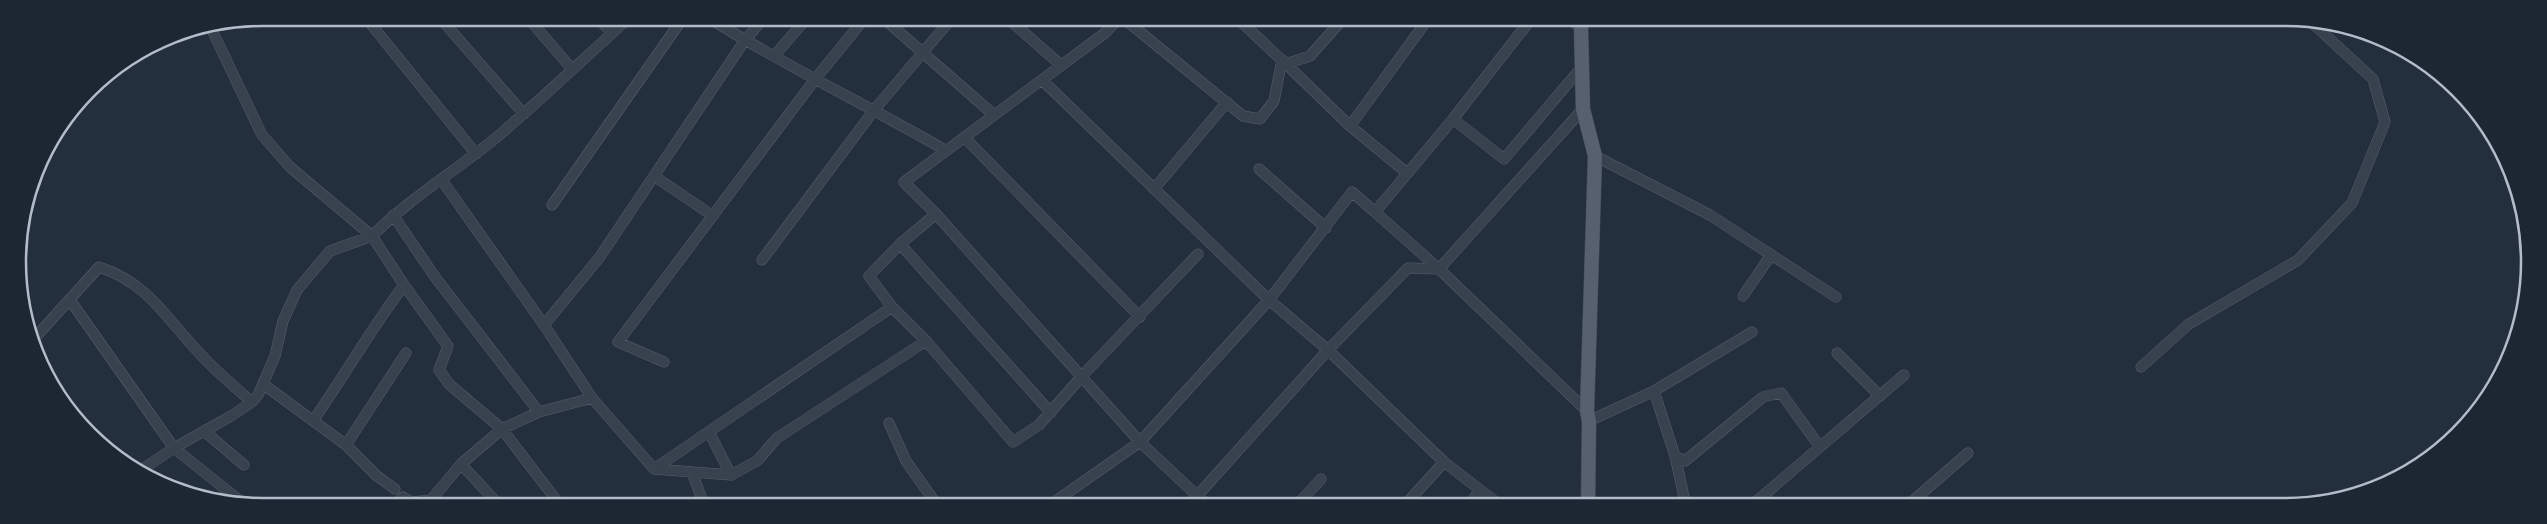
<svg xmlns="http://www.w3.org/2000/svg" width="2547" height="524" viewBox="0 0 2547 524" font-family="Poppins,sans-serif">
<style>
.lines{fill:none;stroke-linecap:round;stroke-linejoin:round}
.minor-casing{stroke:#565f6c;stroke-width:11}
.major-casing{stroke:#414a57;stroke-width:15}
.minor{stroke:#38414e;stroke-width:10}
.major{stroke:#56606e;stroke-width:14}
.rim{fill:none;stroke:#b4bcc9;stroke-width:2.5}
</style>
<rect width="100%" height="100%" fill="#242f3e"/>
<g class="lines">
<defs>
<path id="minor" d="M 366,18 L 476,154
M 440,18 L 524,114
M 528,18 L 572,69
M 598,18 L 612,33
M 709,18 C 785,66 867,105 945,150
M 883,18 L 994,115
M 1007,18 L 1061,65
M 1119,18 L 1105,33 L 904,182 L 936,214 L 1140,442 L 1207,505
M 1123,18 L 1243,116 L 1260,119 L 1274,101 L 1282,60
M 1237,18 L 1286,64 L 1310,56 L 1343,19
M 1569,19 L 1581,28
M 211,28 L 262,135 L 290,167 L 372,236 C 408,200 452,173 492,141 C 539,102 583,59 629,18
M 774,56 L 807,18
M 1286,64 L 1350,126
M 1042,80 L 1269,300 L 1328,350 L 1408,268 L 1439,269 L 1375,212 L 1453,119 L 1531,19
M 1583,109 L 1439,269 L 1587,411
M 1453,119 L 1504,159 L 1581,68
M 964,137 L 1140,317
M 1595,156 L 1710,215 L 1836,297
M 1259,169 L 1326,228
M 1407,173 L 1350,126 L 1428,19
M 654,176 L 713,216
M 441,179 L 544,325 L 592,398 L 654,469 L 731,475 L 757,461 L 777,438 L 926,341
M 1154,189 L 1227,102
M 552,205 L 683,18
M 936,214 L 900,244 L 869,276 L 892,307 L 926,341 L 1013,442 L 1039,425 L 1082,376 L 1198,254
M 393,215 L 435,277 L 539,412 L 592,398
M 900,244 L 1051,413
M 762,260 L 875,109 L 952,18
M 1743,296 L 1771,255
M 70,300 L 174,448 L 244,504
M 544,325 L 599,258 L 745,40 L 764,18
M 31,342 L 99,267 C 151,284 168,322 204,358 C 219,374 236,388 252,402
M 1837,353 L 1880,396
M 664,362 L 618,342 L 816,78 L 865,18
M 2141,367 L 2189,324 L 2298,260 L 2352,203 L 2385,122 L 2373,79 L 2309,20
M 263,384 L 346,445 L 377,476 L 395,489
M 1654,391 L 1752,332
M 313,421 C 344,376 371,329 404,285
M 1589,421 L 1654,391 L 1675,456 L 1686,506
M 889,423 L 906,461 L 937,505
M 204,431 L 244,465
M 709,432 L 731,475
M 346,445 L 406,353
M 1675,456 L 1685,461 L 1763,397 L 1781,393 L 1820,447
M 461,464 L 499,505
M 654,469 L 892,307
M 138,472 L 174,448 L 231,416 L 252,402 L 258,395 L 275,356 L 283,321 L 297,290 L 330,251 L 372,236 L 404,285 L 448,346 L 439,370 L 449,384 L 502,429 L 560,505
M 692,472 L 704,505
M 395,505 L 403,497 L 412,502 L 431,500 L 461,464 L 502,429 L 539,412
M 1050,505 L 1140,442 L 1269,300 L 1352,192 L 1375,212
M 1189,505 L 1328,350 L 1444,462 L 1496,502 L 1510,505
M 1297,505 L 1321,479
M 1405,505 L 1444,462
M 1470,505 L 1479,490
M 1751,506 L 1904,375
M 1907,506 L 1968,453"/>
<path id="major" d="M 1583,19 L 1581,28 L 1583,109 L 1595,156 L 1587,411 L 1589,421 L 1588,505"/>
</defs>
<use href="#minor" class="minor-casing"/>
<use href="#major" class="major-casing"/>
<use href="#minor" class="minor"/>
<use href="#major" class="major"/>
</g>
<path d="M0 0H2547V524H0ZM262 26H2285A236 236 0 0 1 2521 262V262A236 236 0 0 1 2285 498H262A236 236 0 0 1 26 262V262A236 236 0 0 1 262 26Z" fill="#1d2633" fill-rule="evenodd"/>
<path class="rim" d="M262 26H2285A236 236 0 0 1 2521 262V262A236 236 0 0 1 2285 498H262A236 236 0 0 1 26 262V262A236 236 0 0 1 262 26Z"/>
</svg>
